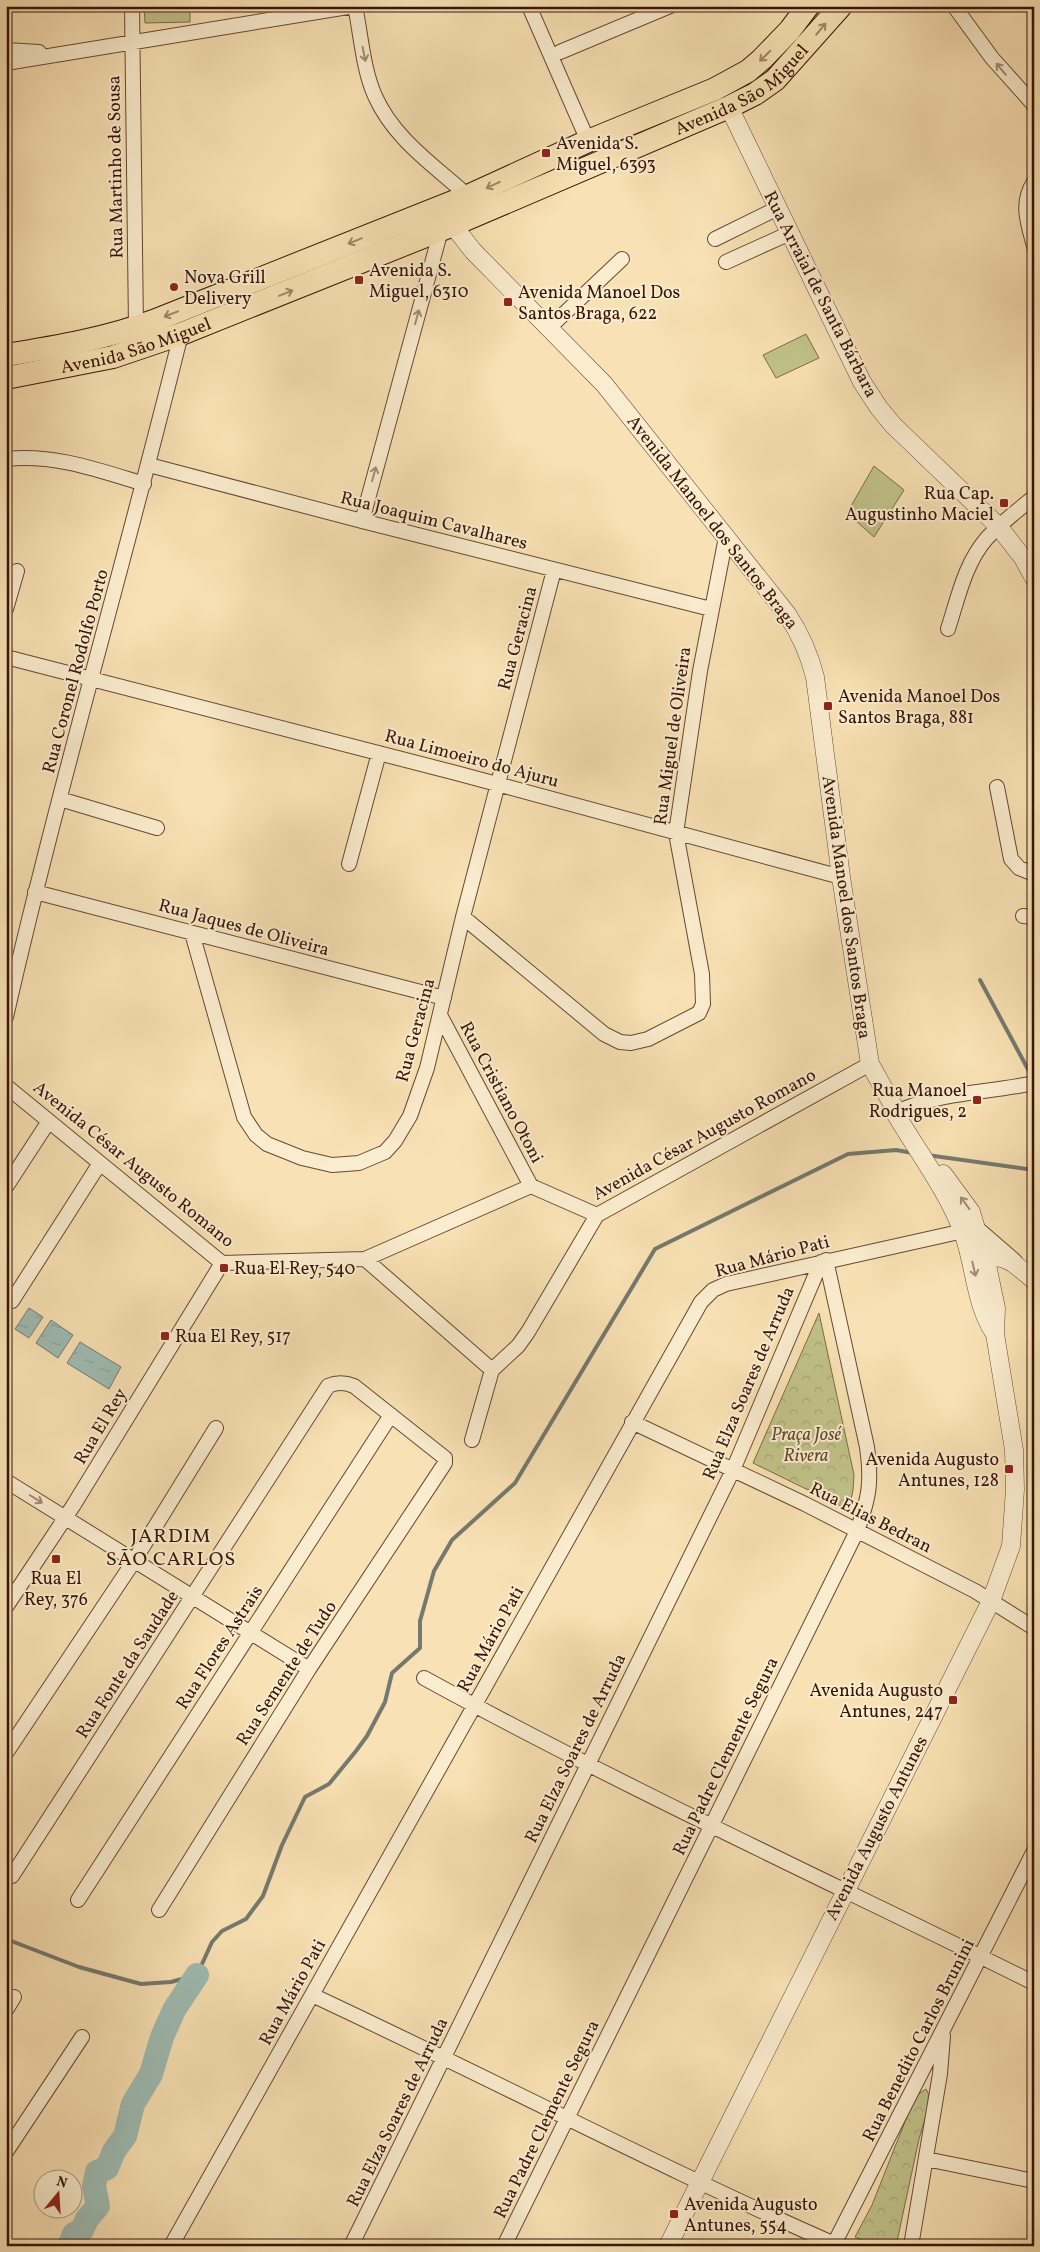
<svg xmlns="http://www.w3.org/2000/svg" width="1040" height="2252" viewBox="0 0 1040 2252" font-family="Vollkorn,serif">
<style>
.park{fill:url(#park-crowns);stroke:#7c6c49}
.pitch{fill:#c1c28a;stroke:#7c6c49}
.water{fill:url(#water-ripples);stroke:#75796f}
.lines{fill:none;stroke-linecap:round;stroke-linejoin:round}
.stream{stroke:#75796f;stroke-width:4}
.river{stroke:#9ebcb3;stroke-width:24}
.minor-casing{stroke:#674833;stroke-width:16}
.tertiary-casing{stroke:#674833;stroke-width:19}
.primary-casing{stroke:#371508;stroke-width:24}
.minor{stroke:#faecce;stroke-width:14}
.tertiary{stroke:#faecce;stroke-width:18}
.primary{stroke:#f8e1b4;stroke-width:22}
.oneway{stroke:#a18567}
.oneway2{stroke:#a28b75}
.poi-dot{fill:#8f2418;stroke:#faecce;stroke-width:2}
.labels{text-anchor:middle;stroke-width:4;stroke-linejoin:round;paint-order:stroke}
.street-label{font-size:18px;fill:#371508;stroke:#faecce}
.poi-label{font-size:18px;fill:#371508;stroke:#faecce;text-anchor:start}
.park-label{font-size:18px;font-style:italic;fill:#60492f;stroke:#faecce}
.quarter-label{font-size:20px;letter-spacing:1px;fill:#371508;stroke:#faecce}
</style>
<defs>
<pattern id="park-crowns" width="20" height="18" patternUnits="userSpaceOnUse" patternTransform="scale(1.25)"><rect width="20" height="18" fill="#c1c28a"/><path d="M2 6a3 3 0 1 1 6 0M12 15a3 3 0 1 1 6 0" fill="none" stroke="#a6a676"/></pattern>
<pattern id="water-ripples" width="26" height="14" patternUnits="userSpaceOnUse" patternTransform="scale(1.25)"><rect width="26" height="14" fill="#9ebcb3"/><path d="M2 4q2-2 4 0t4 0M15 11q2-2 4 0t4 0" fill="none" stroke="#89a198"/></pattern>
</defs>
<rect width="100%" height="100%" fill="#f8e1b4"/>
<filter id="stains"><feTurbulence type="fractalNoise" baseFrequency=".004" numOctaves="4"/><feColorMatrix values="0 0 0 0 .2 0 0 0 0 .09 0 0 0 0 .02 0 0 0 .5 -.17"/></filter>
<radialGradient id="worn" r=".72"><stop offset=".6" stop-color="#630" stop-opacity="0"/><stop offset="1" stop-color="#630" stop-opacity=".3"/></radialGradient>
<path class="park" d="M 819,1313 L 854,1475 L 853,1490 L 849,1510 L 753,1463 Z
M 926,2089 L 931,2099 L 919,2139 L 896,2246 L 875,2246 L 855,2237 L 872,2205 L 912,2104 L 917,2095 Z"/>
<path class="pitch" d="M 144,6 L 190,6 L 190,22 L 145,23 Z
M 806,334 L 819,358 L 776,378 L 763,355 Z
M 874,466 L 904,490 L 874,537 L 847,513 Z"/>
<path class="water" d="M 29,1308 L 43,1317 L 29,1338 L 15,1329 Z
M 51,1320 L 73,1335 L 58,1358 L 36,1343 Z
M 80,1342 L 121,1367 L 109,1389 L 67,1363 Z"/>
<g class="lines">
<path class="stream" d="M 980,980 L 1031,1075
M 927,1155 L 1034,1170
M 6,1939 L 79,1967 L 141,1984 L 171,1982 L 197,1975 L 212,1942 L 222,1931 L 246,1919 L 263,1896 L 282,1845 L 305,1797 L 329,1784 L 356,1751 L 367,1736 L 385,1702 L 392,1673 L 420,1648 L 420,1621 L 434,1571 L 452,1540 L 515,1483 L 655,1249 L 848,1154 L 896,1150 L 913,1153"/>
<path class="river" d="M 69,2246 L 74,2234 L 82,2230 L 87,2219 L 98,2206 L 94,2186 L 97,2172 L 107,2168 L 114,2151 L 125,2136 L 133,2104 L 151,2074 L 162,2037 L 174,2010 L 197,1975"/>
<defs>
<path id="minor" d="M 132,6 L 136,328
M 355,6 C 361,35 363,69 375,96 C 395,141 437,167 471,199
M 529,6 L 588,141
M 954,6 L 992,58 L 1034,105
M 6,50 L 39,52
M 560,52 L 670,6
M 6,63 L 354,6
M 1034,182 C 1020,203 1028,224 1034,246
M 715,239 L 778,208
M 726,262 L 790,233
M 550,327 L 622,259
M 6,459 C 55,454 98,470 144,484
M 149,465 L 362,521 L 711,609
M 362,521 L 441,230
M 6,609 L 17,571
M 948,629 C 958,598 965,563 987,538 C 1001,523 1018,510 1034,497
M 6,657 L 456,773 L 841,877
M 997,787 L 1011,859 L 1019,868 L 1034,874
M 60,799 L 157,828
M 349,864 L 379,753
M 35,892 L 444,998
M 1023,916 L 1034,917
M 463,917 L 604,1034 L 620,1042 L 631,1043 L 648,1039 L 699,1013 L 703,1004 L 702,974 L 676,833 L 700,671 L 726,537
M 192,933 L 244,1117 L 256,1135 L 267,1144 L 302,1158 L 332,1165 L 359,1163 L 385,1152 L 395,1141 L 410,1116 L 427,1068 L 463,917 L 554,570
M 440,1015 L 531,1186
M 6,1017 C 58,788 125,562 181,334
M 6,1086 L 222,1263 L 365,1259 L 531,1186 L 597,1215 L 870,1064
M 895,1113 C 937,1092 988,1093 1034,1083
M 6,1187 L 49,1121
M 365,1259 L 492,1370
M 12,1301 L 100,1163
M 492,1370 L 518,1346 L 528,1332 L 597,1215
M 632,1422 L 805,1504 L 975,1591 L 1034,1628
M 472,1440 L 492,1370
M 6,1481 L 309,1669
M 6,1607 L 73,1506 L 222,1263
M 424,1678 C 623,1787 830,1882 1034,1983
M 6,1753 L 134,1561 L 216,1428
M 12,1876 L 328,1386 C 337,1382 344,1382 354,1386 L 445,1458 L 445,1463 L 309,1669 L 159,1910
M 78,1900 L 391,1415
M 312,1995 C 488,2077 661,2168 839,2246
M 6,2010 L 14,1997
M 6,2152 L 82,2037
M 926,2159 L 1034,2181
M 171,2246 L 701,1302 L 713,1290 L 726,1284 L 977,1228 L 1015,1261
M 351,2246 L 733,1470 L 821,1262
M 504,2246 L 857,1531 C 869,1498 872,1483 867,1447 L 826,1260
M 833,2246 L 1034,1851
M 911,2246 L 940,2074 L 943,2036"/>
<path id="tertiary" d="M 729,107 L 862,382 L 879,408 L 893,425 L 999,527 L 1023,558 L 1034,578
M 445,215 L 473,251 L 604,384 L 787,614 C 801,635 809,653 815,677 L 841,877 L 870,1064 L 894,1107 L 895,1113 C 918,1152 947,1190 963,1232 C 975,1265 975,1305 995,1334
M 987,1265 L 991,1258 C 1006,1253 1022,1271 1034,1280
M 668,2246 L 991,1601 L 1011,1546 L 1015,1489 L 1014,1450 L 995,1334 L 996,1308 L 987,1265 L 971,1212 L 943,1174"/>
<g id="primary">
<path d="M 6,355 C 56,347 109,338 156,320 L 468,196 L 588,141 L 715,89 L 748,71 L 762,59 L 790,30 L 808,6"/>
<path id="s1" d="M 6,378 L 113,357 L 181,334 L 453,225 L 729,107 L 755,94 L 775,80 L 841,6"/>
</g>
</defs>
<use href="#minor" class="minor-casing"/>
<use href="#tertiary" class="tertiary-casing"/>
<use href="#primary" class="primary-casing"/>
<use href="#minor" class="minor"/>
<use href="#tertiary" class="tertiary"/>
<use href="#primary" class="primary"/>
</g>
<defs><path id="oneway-shaft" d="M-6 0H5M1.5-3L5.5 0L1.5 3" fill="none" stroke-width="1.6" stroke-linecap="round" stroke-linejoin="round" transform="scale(1.25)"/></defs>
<g class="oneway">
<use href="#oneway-shaft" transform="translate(821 29) rotate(-50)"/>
<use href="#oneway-shaft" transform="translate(765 56) rotate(135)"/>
<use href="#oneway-shaft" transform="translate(493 185) rotate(155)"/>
<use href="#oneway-shaft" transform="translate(355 241) rotate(158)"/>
<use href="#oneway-shaft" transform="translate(286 293) rotate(-22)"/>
<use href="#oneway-shaft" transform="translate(171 314) rotate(159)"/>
</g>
<g class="oneway2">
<use href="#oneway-shaft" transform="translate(364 54) rotate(79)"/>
<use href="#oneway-shaft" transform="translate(1001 69) rotate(-130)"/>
<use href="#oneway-shaft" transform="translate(417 317) rotate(-75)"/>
<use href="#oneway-shaft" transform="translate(374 474) rotate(-75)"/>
<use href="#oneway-shaft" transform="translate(965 1203) rotate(-126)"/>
<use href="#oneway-shaft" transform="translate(974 1269) rotate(77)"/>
<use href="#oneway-shaft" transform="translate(36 1499) rotate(32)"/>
</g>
<g class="poi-dot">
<rect x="541" y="148" width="10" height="10" rx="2.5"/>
<rect x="354" y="275" width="10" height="10" rx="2.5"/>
<circle cx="174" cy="287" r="5"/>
<rect x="503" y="297" width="10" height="10" rx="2.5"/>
<rect x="999" y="498" width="10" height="10" rx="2.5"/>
<rect x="823" y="701" width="10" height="10" rx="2.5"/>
<rect x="972" y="1095" width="10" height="10" rx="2.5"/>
<rect x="219" y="1263" width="10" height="10" rx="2.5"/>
<rect x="160" y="1331" width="10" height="10" rx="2.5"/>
<rect x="1004" y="1464" width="10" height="10" rx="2.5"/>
<rect x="51" y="1554" width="10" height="10" rx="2.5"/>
<rect x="948" y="1695" width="10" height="10" rx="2.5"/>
<rect x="669" y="2209" width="10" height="10" rx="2.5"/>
</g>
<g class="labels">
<g class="street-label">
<text dy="6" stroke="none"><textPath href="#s1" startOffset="794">Avenida São Miguel</textPath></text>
<text transform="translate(115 167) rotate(-91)" y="6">Rua Martinho de Sousa</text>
<text transform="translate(821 294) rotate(63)" y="6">Rua Arraial de Santa Bárbara</text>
<text dy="6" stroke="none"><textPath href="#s1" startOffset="134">Avenida São Miguel</textPath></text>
<text transform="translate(434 520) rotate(14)" y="6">Rua Joaquim Cavalhares</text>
<text transform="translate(713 522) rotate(52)" y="6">Avenida Manoel dos Santos Braga</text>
<text transform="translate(517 638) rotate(-75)" y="6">Rua Geracina</text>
<text transform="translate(75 671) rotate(-75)" y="6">Rua Coronel Rodolfo Porto</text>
<text transform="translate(672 736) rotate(-82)" y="6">Rua Miguel de Oliveira</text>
<text transform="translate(472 758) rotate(15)" y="6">Rua Limoeiro do Ajuru</text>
<text transform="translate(847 907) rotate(82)" y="6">Avenida Manoel dos Santos Braga</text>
<text transform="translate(244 927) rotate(15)" y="6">Rua Jaques de Oliveira</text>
<text transform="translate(415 1030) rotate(-75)" y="6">Rua Geracina</text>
<text transform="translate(502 1092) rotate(62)" y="6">Rua Cristiano Otoni</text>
<text transform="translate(704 1134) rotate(-29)" y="6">Avenida César Augusto Romano</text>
<text transform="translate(134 1164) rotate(39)" y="6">Avenida César Augusto Romano</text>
<text transform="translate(772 1256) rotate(-15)" y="6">Rua Mário Pati</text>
<text transform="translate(748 1383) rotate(-67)" y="6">Rua Elza Soares de Arruda</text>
<text transform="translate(100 1426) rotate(-59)" y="6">Rua El Rey</text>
<text transform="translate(871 1517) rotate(27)" y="6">Rua Elias Bedran</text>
<text transform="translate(490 1639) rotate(-61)" y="6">Rua Mário Pati</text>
<text transform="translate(219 1647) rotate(-57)" y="6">Rua Flores Astrais</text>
<text transform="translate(127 1664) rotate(-57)" y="6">Rua Fonte da Saudade</text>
<text transform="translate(286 1673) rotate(-57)" y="6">Rua Semente de Tudo</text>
<text transform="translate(575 1748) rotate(-64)" y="6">Rua Elza Soares de Arruda</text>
<text transform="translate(725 1756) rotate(-64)" y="6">Rua Padre Clemente Segura</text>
<text transform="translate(876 1828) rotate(-63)" y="6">Avenida Augusto Antunes</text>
<text transform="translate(292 1992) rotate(-61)" y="6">Rua Mário Pati</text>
<text transform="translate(918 2040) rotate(-63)" y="6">Rua Benedito Carlos Brunini</text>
<text transform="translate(397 2112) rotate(-64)" y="6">Rua Elza Soares de Arruda</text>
<text transform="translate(546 2119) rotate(-64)" y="6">Rua Padre Clemente Segura</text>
</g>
<g class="poi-label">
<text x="556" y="149">Avenida S.<tspan x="556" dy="21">Miguel, 6393</tspan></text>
<text x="369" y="276">Avenida S.<tspan x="369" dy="21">Miguel, 6310</tspan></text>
<text x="184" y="283">Nova Grill<tspan x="184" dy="21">Delivery</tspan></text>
<text x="518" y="298">Avenida Manoel Dos<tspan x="518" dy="21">Santos Braga, 622</tspan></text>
<text x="994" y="499" text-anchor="end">Rua Cap.<tspan x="994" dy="21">Augustinho Maciel</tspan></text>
<text x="838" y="702">Avenida Manoel Dos<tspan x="838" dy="21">Santos Braga, 881</tspan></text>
<text x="967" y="1096" text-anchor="end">Rua Manoel<tspan x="967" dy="21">Rodrigues, 2</tspan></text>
<text x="234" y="1274">Rua El Rey, 540</text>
<text x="175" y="1342">Rua El Rey, 517</text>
<text x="999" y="1465" text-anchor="end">Avenida Augusto<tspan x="999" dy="21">Antunes, 128</tspan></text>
<text x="56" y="1584" text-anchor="middle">Rua El<tspan x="56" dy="21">Rey, 376</tspan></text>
<text x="943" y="1696" text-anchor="end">Avenida Augusto<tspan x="943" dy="21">Antunes, 247</tspan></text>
<text x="684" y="2210">Avenida Augusto<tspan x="684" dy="21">Antunes, 554</tspan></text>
</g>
<g class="park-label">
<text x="806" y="1440">Praça José<tspan x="806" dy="21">Rivera</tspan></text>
</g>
<g class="quarter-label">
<text x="171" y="1542">JARDIM<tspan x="171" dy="23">SÃO CARLOS</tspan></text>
</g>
</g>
<rect width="1040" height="2252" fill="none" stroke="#f8e1b4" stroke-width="25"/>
<rect x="8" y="8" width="1025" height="2237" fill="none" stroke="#371508" stroke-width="2.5"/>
<rect x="12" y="12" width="1015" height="2227" fill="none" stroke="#371508"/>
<g transform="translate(58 2194) rotate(18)"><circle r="24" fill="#faecce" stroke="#ac967f"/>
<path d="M0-4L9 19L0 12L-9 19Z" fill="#8f2418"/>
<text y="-8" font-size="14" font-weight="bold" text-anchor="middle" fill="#371508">N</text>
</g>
<rect width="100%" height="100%" filter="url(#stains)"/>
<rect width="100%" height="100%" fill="url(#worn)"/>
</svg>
